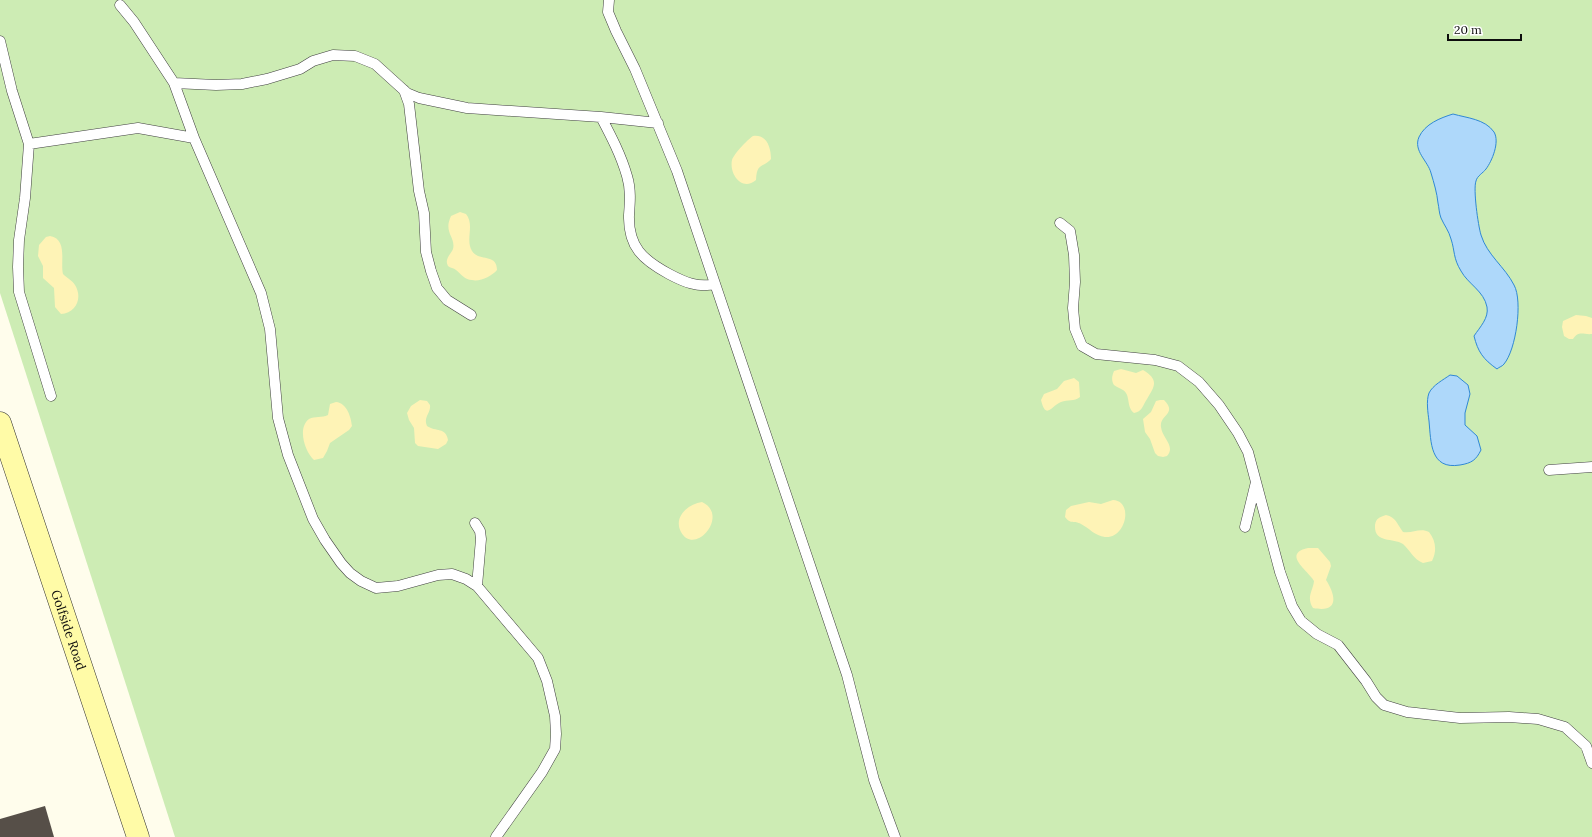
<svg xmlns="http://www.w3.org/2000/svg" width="1592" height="837" viewBox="0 0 1592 837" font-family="Lora,serif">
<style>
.green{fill:#cdecb4}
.sand{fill:#fef3b6}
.water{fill:#aed8fa;stroke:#3088d5}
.building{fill:#564f48}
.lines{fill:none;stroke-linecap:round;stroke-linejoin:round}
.lane-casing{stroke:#404040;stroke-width:11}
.secondary-casing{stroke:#2f2f2f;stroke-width:23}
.lane{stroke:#fff;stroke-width:10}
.secondary{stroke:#fffba7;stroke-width:22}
.labels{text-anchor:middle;stroke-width:4;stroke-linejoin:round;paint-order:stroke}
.street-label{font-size:13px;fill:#0d0d0d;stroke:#fff}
</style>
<rect width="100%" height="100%" fill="#fffdec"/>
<path class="green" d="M 0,0 L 1592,0 L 1592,837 L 175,837 L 0,293 Z"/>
<path class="sand" d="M 753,136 C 767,134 771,148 771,159 C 762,169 757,162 756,180 C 742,192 729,174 732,160 C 734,154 747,140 753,136 Z
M 460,212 L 466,214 C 475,225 465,239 472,251 C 479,262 497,253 497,270 C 492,276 480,282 472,280 C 465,280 461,274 456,270 C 454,268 450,268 448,266 C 444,259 451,254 453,249 C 456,237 443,233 451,216 Z
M 50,236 C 68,239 60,262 63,274 C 67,278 72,280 75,285 C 83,298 76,313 61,314 L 55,307 L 54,288 L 43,278 L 43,266 L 38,256 L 39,245 L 46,237 Z
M 1576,315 L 1586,316 L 1592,318 L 1592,334 C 1583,335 1579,330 1573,339 L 1569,339 L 1564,336 L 1562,327 L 1563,321 Z
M 1121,369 L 1136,373 L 1143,370 C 1160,380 1154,387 1147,399 C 1143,405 1142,412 1134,413 C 1126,407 1131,395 1123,390 C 1120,388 1116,387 1114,385 C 1111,380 1112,376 1114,371 Z
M 1074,378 L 1079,382 L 1080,397 C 1074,402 1068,399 1061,402 C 1052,405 1046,421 1041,400 L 1044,394 L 1057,389 L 1064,381 Z
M 420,400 L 427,401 L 430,405 C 431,413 423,417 427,426 C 436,432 446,427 448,440 L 446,444 L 438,449 L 418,446 L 415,443 L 414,428 L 409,420 L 407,413 L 411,406 Z
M 1160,400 L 1164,400 C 1178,414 1159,415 1161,427 C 1162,438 1176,446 1167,456 L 1163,457 L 1158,456 L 1155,453 L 1150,439 L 1145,432 L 1143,419 L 1151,412 L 1156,401 Z
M 336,402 C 347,403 351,417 352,426 L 349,430 L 330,443 L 327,451 L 323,458 L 314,460 C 305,452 297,428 309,419 C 315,416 322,418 328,415 L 330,404 Z
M 1113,500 C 1134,501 1126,539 1105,537 C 1095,536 1089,528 1081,524 C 1074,520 1071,525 1065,517 L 1066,510 L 1071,506 L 1089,502 L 1101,504 Z
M 702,502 C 730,515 695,557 681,532 C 673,517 688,504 702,502 Z
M 1386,515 C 1396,517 1397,524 1403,532 C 1412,534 1420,527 1429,532 C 1436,541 1437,551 1432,561 L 1423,563 C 1413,559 1410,550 1403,544 C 1393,537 1374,544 1375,525 C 1376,518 1380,517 1386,515 Z
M 1308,548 L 1318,548 L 1330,562 L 1331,566 L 1326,580 C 1337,597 1338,613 1313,608 C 1306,597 1313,591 1314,581 C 1309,571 1281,554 1308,548 Z"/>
<path class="water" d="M 1453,114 C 1467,118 1485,119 1494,132 C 1500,142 1492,161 1486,169 C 1483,173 1477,176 1476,181 C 1473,189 1478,225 1481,235 C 1487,255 1505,267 1514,285 C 1523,301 1516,350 1504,364 C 1503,366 1499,367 1497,369 C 1483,359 1478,352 1474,336 C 1480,327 1489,318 1487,307 C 1484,291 1468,284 1461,271 C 1453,258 1455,251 1451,239 C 1449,231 1444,225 1441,218 C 1439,213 1439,207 1438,203 C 1437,193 1434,183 1431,173 C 1428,161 1413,151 1419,137 C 1425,124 1440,118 1453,114 Z
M 1450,375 L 1457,376 L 1468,385 L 1470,394 L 1465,413 L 1465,425 L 1477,436 L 1481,450 C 1476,460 1472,463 1460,465 C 1430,470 1431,442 1429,421 C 1428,413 1426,401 1429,393 C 1433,385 1443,380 1450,375 Z"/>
<path class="building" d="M 45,806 L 54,837 L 0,837 L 0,819 Z"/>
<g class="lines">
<defs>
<path id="lane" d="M 609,0 L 608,12 L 616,31 L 635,69 L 677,171 L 847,675 L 874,780 L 895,837
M 0,41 L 12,91 L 29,144 L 138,128 L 194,138 L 174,83 L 134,22 L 120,5
M 174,83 L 216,85 L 242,84 L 267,79 L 300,69 L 313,61 L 333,55 L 355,56 L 375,64 L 407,93 L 419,98 L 467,108 L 601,117 L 658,123
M 404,90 L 409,104 L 419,191 L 424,213 L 426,252 L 431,271 L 437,288 L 447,300 L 471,315
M 601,117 C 611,136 621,155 627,176 C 631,189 630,202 629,215 C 628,247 643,260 669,274 C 684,282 698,288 715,284
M 194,138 L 261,293 L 270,329 L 278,418 L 288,455 L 313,519 L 325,540 L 341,563 L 350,573 L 361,581 L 376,588 L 398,586 L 438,575 L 452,574 L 466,579 L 477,586 L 538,658 L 547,681 L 555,716 L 556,734 L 555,749 L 542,772 L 496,837
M 29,144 L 25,198 L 19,240 L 18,267 L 19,292 L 51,396
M 1060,223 L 1070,231 L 1074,255 L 1075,282 L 1073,308 L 1075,329 L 1082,346 L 1096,354 L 1155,360 L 1178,366 L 1199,382 L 1219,405 L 1238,433 L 1248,452 L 1280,572 L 1292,606 L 1301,621 L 1317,634 L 1338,645 L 1366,681 L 1376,697 L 1384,705 L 1407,712 L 1460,718 L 1509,717 L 1538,719 L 1565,727 L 1586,746 L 1592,763
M 1549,470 L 1592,467
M 475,523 L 480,531 L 481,539 L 477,586
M 1245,527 L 1256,482"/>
<g id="secondary">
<path id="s1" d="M 0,423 L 138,837"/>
</g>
</defs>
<use href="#lane" class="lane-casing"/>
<use href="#secondary" class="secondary-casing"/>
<use href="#lane" class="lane"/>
<use href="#secondary" class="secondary"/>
</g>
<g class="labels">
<g class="street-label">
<text dy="5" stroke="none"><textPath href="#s1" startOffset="218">Golfside Road</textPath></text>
</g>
</g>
<path d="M1448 34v6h73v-6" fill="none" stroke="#0d0d0d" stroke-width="2"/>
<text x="1454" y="34" font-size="12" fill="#0d0d0d" stroke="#ffffff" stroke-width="3" paint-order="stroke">20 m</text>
</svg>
